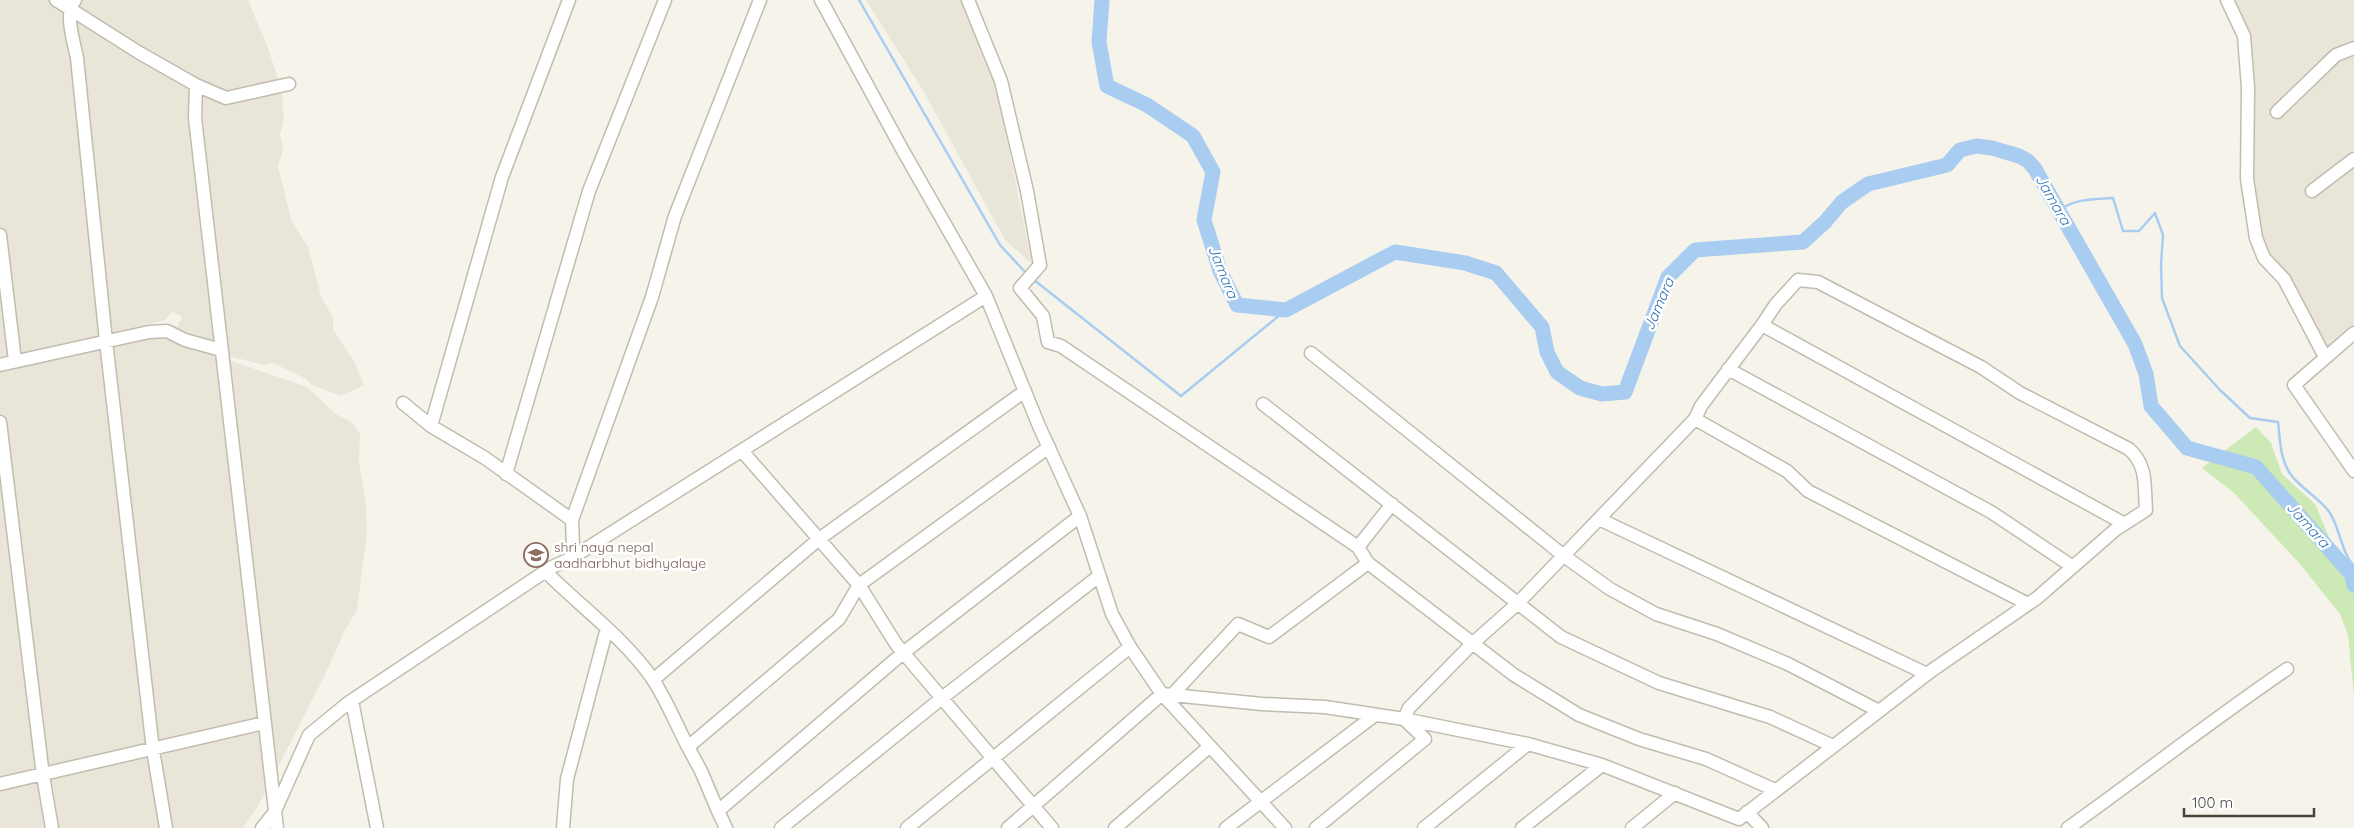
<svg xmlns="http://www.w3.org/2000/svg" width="2354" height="828" viewBox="0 0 2354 828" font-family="Quicksand,sans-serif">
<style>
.residential{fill:#e9e6d9}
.green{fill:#cde9b5}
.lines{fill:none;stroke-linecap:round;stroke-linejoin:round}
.stream{stroke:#a9cdf1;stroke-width:2.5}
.river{stroke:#a9cdf1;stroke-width:15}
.minor-casing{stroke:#c1bcad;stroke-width:15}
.minor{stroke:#fff;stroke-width:12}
.labels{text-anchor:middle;stroke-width:5;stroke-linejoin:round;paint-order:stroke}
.education-label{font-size:14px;fill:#785e54;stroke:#fff;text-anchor:start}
.water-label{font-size:15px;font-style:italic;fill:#3073b8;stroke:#fff}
</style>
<rect width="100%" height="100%" fill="#f6f3eb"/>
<path class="residential" d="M 0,0 L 248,0 L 268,48 L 281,88 L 284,117 L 280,135 L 283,150 L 278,166 L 291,220 L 308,247 L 321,296 L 333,318 L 333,329 L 355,363 L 364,385 L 341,396 L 312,385 L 306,379 L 273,363 L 265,365 L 228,356 L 211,343 L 176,329 L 182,317 L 172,312 L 165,320 L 0,361 Z
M 866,0 L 964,0 L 994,75 L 1032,264 L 1005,240 L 925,94 Z
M 2232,0 L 2354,0 L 2354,330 L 2327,351 L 2274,262 L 2260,232 L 2252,165 L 2252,137 Z
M 154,338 L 175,339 L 211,354 L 307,387 L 336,414 L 354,424 L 360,434 L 359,461 L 366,503 L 367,532 L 357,610 L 345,630 L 324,677 L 258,806 L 243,828 L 0,828 L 0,372 L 98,348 Z"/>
<path class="green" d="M 2256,427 L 2271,443 L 2282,474 L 2315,504 L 2340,563 L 2354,577 L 2354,697 L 2348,635 L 2340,614 L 2300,564 L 2234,493 L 2202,468 Z"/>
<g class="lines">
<path class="stream" d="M 859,0 L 1000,245 L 1026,273
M 2059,210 C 2075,199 2093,199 2113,198 L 2123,231 L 2139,231 L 2155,213 L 2163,235 L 2161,265 L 2162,298 L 2180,346 L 2220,390 L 2250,418 L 2278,422 C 2280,439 2280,457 2289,472 C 2299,488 2319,497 2330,513 C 2340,529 2342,554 2354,566
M 1034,280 L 1181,396 L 1286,310"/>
<path class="river" d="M 1102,0 L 1099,42 L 1107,86 L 1147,105 L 1193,136 L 1213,172 L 1204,220 L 1220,271 L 1237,305 L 1286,310 L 1395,252 L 1465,263 L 1496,273 L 1542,327 L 1547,352 L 1557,372 L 1580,388 L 1602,394 L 1625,392 L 1668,277 L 1695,250 L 1803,242 L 1825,222 L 1842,202 L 1868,184 L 1947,165 L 1960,150 L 1977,146 L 1992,148 L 2019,156 L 2028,161 L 2035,169 L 2135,344 L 2146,374 L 2151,406 L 2187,448 L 2256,467 L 2352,575 L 2354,585"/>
<defs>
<path id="minor" d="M 56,0 L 138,52 L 196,85 L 226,98 L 289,84
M 75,0 C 64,13 74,42 77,58 L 106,341 L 153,750 L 166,828
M 821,0 L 902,149 L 986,296 L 1039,426 L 1080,516 L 1112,614 L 1130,647 L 1162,694 L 1262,704 L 1325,707 L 1404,719 L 1528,744 L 1602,765 L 1739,819 L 1931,671 L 2037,598 L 2115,530 L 2146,510 C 2144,486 2148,466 2129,449 L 2020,393 L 1981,367 L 1818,282 L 1798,280 L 1776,304 L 1762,325
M 968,0 L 1001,81 L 1027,191 L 1040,265 L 1020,288 L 1043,316 L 1048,342 L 1061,346 L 1358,547 L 1368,563 L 1514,675 L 1579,715 L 1639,739 L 1706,759 L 1775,790
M 2227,0 L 2244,36 L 2248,88 L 2247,179 L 2256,238 L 2264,258 L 2284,279 L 2325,357
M 196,85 L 195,118 L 277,828
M 2277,112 L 2336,55 L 2354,48
M 2312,191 L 2354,159
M 0,235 L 15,361
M 2354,333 L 2294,385 L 2354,471
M 1311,353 L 1564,556 L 1610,589 L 1656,614 L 1717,634 L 1788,664 L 1879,711
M 0,365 L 149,332 L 167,331 L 185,340 L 221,350
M 1728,369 L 1991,512 L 2073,567
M 403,403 L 431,426 L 485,458 L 572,520
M 1263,404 L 1561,637 L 1659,683 L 1770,717 L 1833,746
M 1695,419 L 1787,471 L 1808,491 L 2028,604
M 0,422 L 43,776 L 52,828
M 431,426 L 502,177 L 569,0
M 742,451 L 859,585 L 896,644 L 1052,828
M 506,474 L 589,191 L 665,0
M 1599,519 L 1927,674
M 1358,547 L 1392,504
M 570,559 L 573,545 L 572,520 L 652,297 L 675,216 L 760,0
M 546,572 C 581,607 623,637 652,678 C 666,699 676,724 688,747
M 653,680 L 819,539 L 1025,391
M 1172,695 L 1238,624 L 1269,637 L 1368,563
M 352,701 L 377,828
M 1404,719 L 1409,708 L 1473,643 L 1517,604 L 1695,419 L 1701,406 L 1762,325 L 2123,523
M 0,784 L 264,723
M 718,811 L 701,771 L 688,747 L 839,619 L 859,585 L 1049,447
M 1747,812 L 1762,828
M 262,828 L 274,813 L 309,735 L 348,703 L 552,567 L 570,559 L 986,296
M 563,828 L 567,779 L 607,628
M 726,828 L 718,811 L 903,653 L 1080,516
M 781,828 L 942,698 L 1099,576
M 907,828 L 1130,647
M 1008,828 L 1162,694 L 1285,828
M 1115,828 L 1209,747
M 1226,828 L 1375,715
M 1316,828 L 1425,739 L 1404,719
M 1424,828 L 1528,744
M 1522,828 L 1602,765
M 1632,828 L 1675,793
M 2068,828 C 2141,776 2212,720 2287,669"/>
</defs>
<use href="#minor" class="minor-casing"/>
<use href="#minor" class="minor"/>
</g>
<defs>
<symbol id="school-ring" viewBox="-11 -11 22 22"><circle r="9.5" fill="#fff" stroke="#8d6e63" stroke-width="1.5"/><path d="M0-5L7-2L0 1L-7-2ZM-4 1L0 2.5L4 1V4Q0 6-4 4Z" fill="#8d6e63"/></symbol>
</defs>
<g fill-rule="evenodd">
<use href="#school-ring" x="522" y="541" width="28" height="28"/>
</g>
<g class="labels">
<g class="education-label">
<text x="554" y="552">shri naya nepal<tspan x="554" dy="16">aadharbhut bidhyalaye</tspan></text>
</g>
<g class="water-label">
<text transform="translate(2053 200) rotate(60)" y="5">Jamara</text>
<text transform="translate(1223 272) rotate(68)" y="5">Jamara</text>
<text transform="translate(1659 304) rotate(-67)" y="5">Jamara</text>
<text transform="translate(2308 525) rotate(48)" y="5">Jamara</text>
</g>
</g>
<path d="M2184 808v8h130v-8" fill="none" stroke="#4a4539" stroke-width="2.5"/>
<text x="2192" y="808" font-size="15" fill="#4a4539" stroke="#ffffff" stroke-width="4" paint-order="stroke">100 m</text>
</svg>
